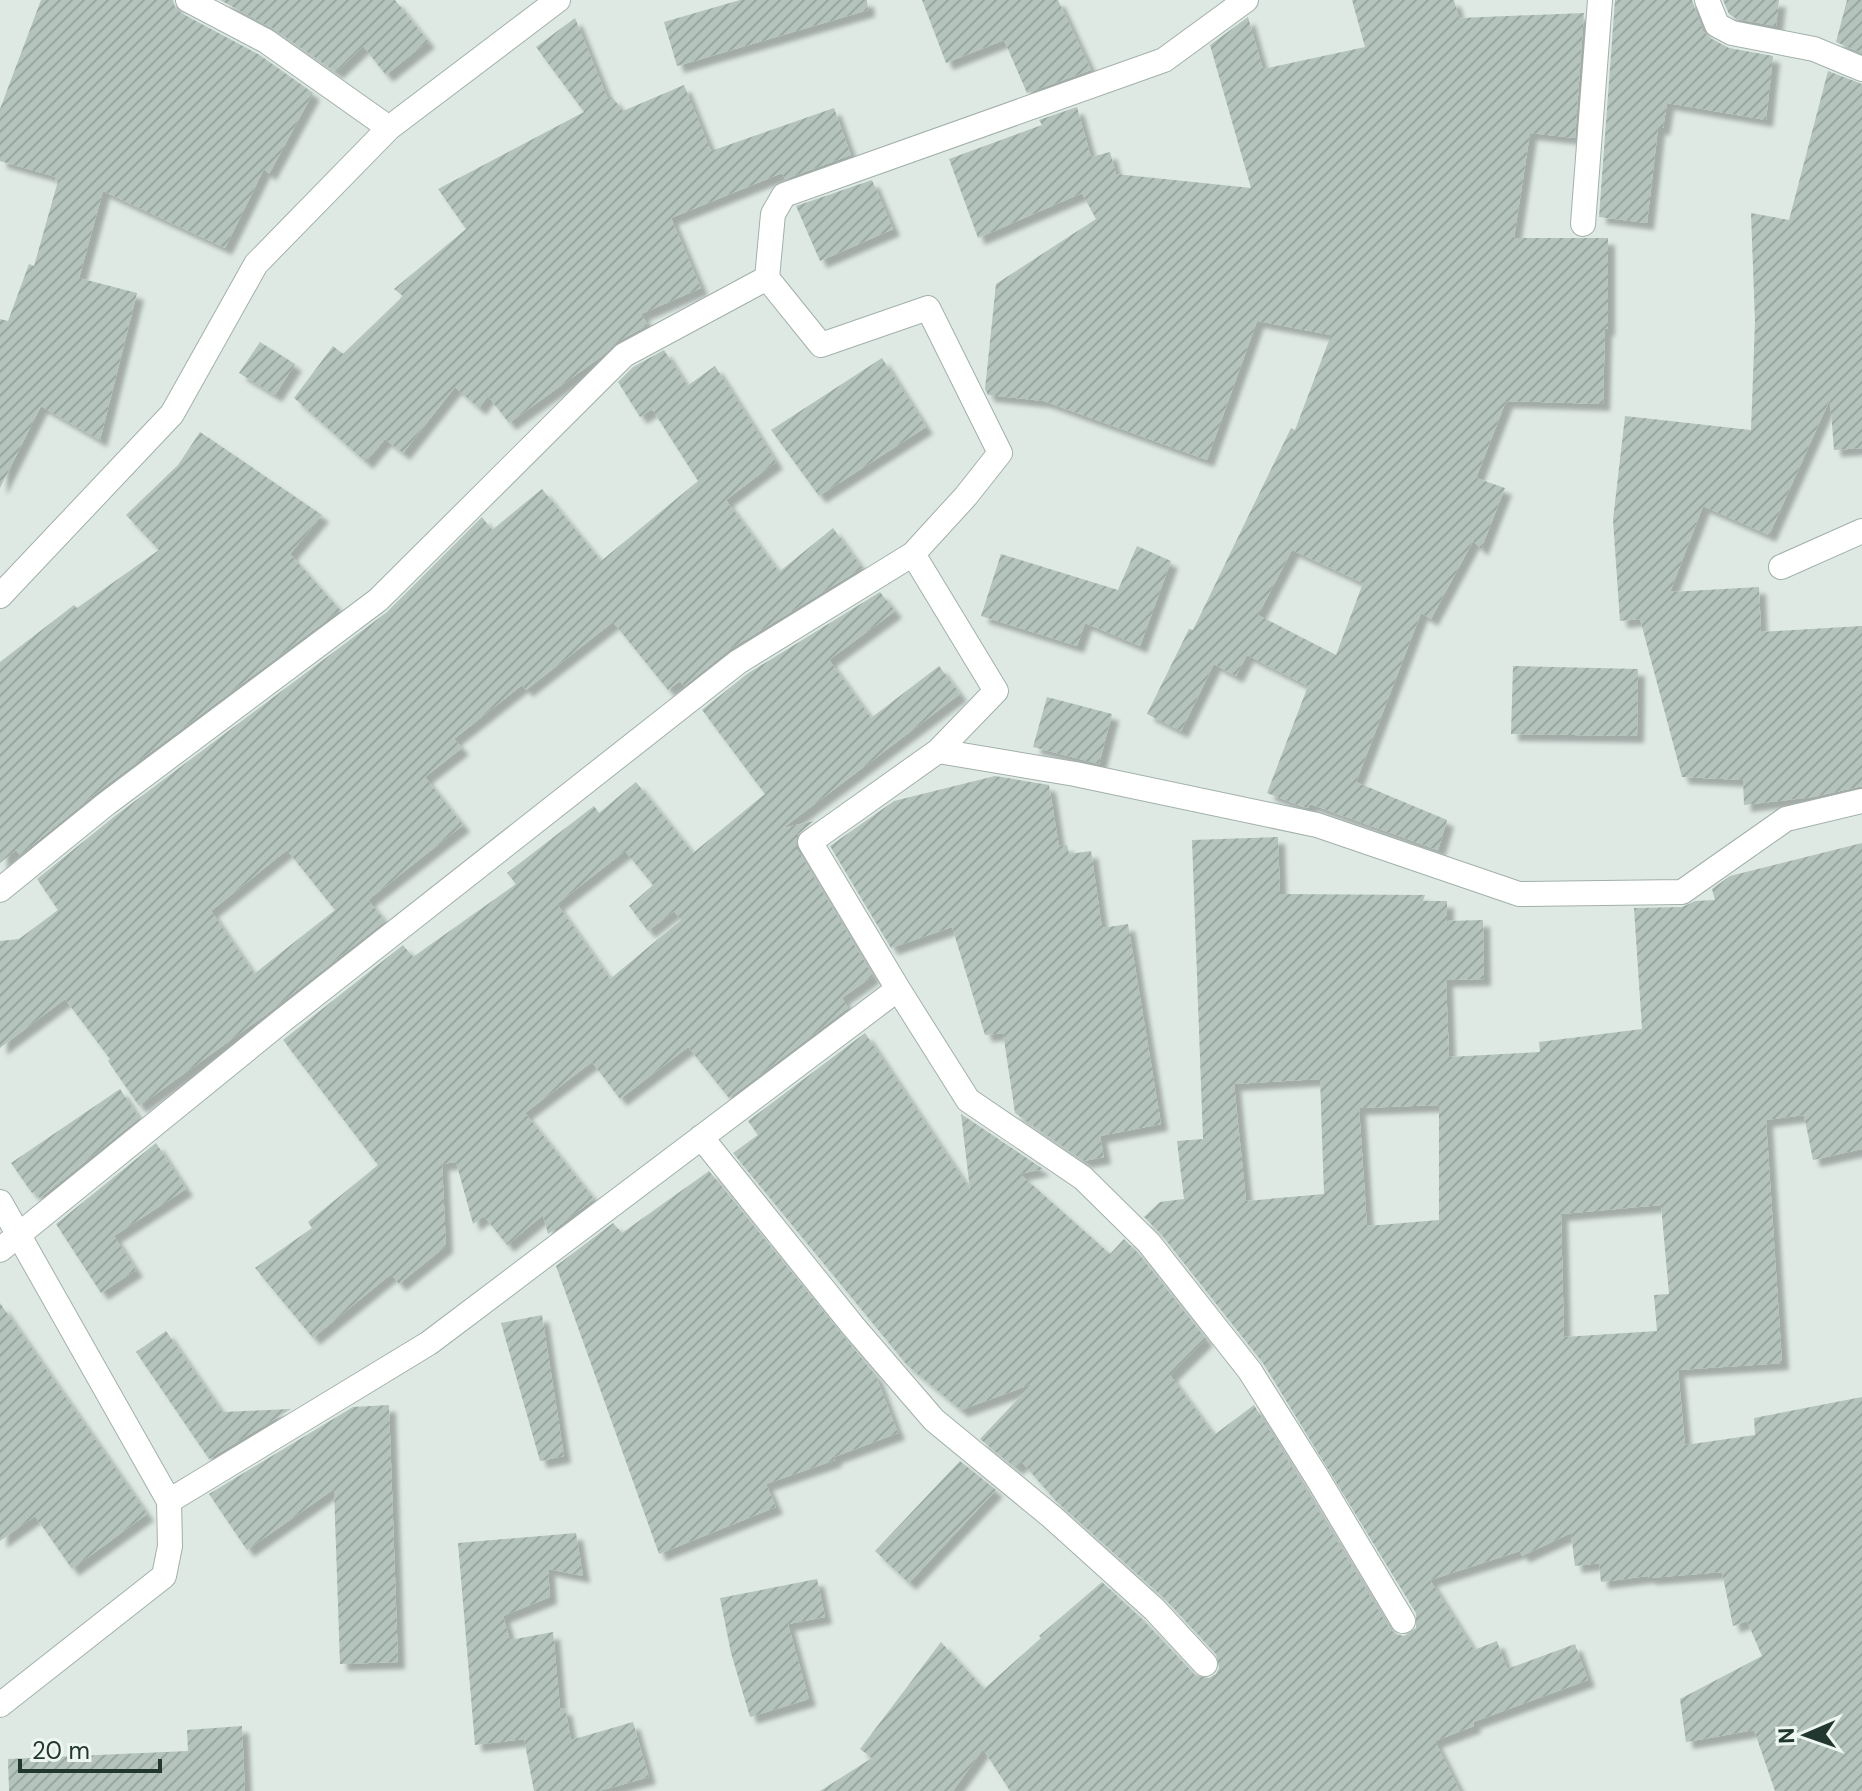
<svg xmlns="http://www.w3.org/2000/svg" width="1862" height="1791" viewBox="0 0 1862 1791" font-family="'DM Sans',sans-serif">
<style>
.building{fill:url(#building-hatch);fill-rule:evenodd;filter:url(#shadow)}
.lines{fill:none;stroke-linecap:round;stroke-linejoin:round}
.street-casing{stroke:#a2b0aa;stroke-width:26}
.street{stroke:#fff;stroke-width:24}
</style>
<defs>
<pattern id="building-hatch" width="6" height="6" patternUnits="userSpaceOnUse" patternTransform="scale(2)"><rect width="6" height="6" fill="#b4c3bc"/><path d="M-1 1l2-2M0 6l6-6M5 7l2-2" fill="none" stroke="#9aa8a2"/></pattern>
<filter id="shadow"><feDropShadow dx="7" dy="7" stdDeviation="2" flood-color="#0004"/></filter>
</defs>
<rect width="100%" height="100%" fill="#dee9e4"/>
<path class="building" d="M 41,0 L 173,0 L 175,7 L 181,13 L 258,54 L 313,93 L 269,174 L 264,169 L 225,248 L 103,191 L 79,278 L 137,293 L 100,440 L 41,406 L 0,488 L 0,319 L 8,321 L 29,264 L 34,266 L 58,181 L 55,180 L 56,177 L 0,161 L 0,109 Z
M 220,0 L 395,0 L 428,41 L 386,75 L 363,46 L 336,72 L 274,29 Z
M 740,0 L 867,0 L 868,10 L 677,66 L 664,22 Z
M 922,0 L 1058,0 L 1091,70 L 1027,93 L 1004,40 L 946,63 Z
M 1352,0 L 1454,0 L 1459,18 L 1584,13 L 1575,138 L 1530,133 L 1514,238 L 1608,238 L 1608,329 L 1605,329 L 1603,404 L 1506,401 L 1476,478 L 1505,488 L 1481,549 L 1473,541 L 1431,619 L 1421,613 L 1356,782 L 1447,820 L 1438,850 L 1310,804 L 1308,808 L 1303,807 L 1267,793 L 1308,686 L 1247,655 L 1236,676 L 1214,664 L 1181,731 L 1147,714 L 1189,629 L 1193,630 L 1291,428 L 1295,430 L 1331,335 L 1257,321 L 1207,460 L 1044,401 L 988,395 L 985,389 L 996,284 L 1096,219 L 1082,193 L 978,238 L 949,159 L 1042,125 L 1039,120 L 1077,107 L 1091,157 L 1110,152 L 1116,174 L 1251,188 L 1210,45 L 1248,17 L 1263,69 L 1365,47 ZM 1292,550 L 1363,583 L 1336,655 L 1258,615 Z
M 1615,0 L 1692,0 L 1703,31 L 1710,38 L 1729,48 L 1773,56 L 1766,120 L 1667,103 L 1663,128 L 1658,128 L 1647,223 L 1599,217 Z
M 1723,0 L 1779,0 L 1776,26 L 1737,19 L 1729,14 Z
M 1847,0 L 1862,0 L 1862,53 L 1836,42 Z
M 575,18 L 608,99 L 612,97 L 623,111 L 684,85 L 711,151 L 834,108 L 851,155 L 785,179 L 782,173 L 671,218 L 701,288 L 641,314 L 648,325 L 617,342 L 602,356 L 509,423 L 488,396 L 479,408 L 455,387 L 403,453 L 385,439 L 366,462 L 294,398 L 333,346 L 343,354 L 403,296 L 394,289 L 466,229 L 438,189 L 584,112 L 536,47 Z
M 1828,71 L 1862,84 L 1862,448 L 1834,450 L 1830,399 L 1769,535 L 1703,506 L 1670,592 L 1759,587 L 1761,632 L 1862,626 L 1862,786 L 1813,797 L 1744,805 L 1743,780 L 1682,777 L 1640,619 L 1620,621 L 1613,520 L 1625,416 L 1751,430 L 1755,322 L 1751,213 L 1789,220 Z
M 872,180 L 893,229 L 820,261 L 796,206 Z
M 260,342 L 295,364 L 275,395 L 239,373 Z
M 664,350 L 687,386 L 715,366 L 776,462 L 726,500 L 779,572 L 833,528 L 862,568 L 730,649 L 684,686 L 680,681 L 668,690 L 613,622 L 526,690 L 522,685 L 454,739 L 462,748 L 425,777 L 463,825 L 368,900 L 385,921 L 264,1016 L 139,1106 L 108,1061 L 110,1059 L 65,999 L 0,1048 L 0,941 L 19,939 L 58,910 L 37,879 L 115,816 L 387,612 L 482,517 L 492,530 L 542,489 L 601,561 L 698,481 L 652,409 L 640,417 L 618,382 L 633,367 ZM 287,850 L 335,910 L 254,974 L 211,911 Z
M 882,358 L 926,427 L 819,496 L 771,430 Z
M 200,432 L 322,515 L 290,554 L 340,610 L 97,792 L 20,855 L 16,850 L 0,863 L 0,662 L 74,605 L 77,608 L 159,550 L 126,515 L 178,465 Z
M 1137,546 L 1171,561 L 1140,646 L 1085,623 L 1077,646 L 981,616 L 1001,554 L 1118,590 Z
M 880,592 L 895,611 L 829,660 L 871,718 L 939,666 L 960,694 L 783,828 L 814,821 L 797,835 L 797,849 L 873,976 L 842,998 L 848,1008 L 729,1098 L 688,1047 L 620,1099 L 592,1062 L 525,1113 L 594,1199 L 548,1234 L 543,1215 L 507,1245 L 484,1216 L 473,1224 L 456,1162 L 442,1164 L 446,1246 L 399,1284 L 391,1274 L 313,1338 L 255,1268 L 312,1228 L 308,1222 L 378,1165 L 283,1040 L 403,945 L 413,957 L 516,884 L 507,873 L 594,806 L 599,813 L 636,782 L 693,853 L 765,794 L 702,710 L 747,674 ZM 625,851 L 653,885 L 629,906 L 648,931 L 674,911 L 681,920 L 610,979 L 557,904 Z
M 1513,666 L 1638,669 L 1637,736 L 1511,734 Z
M 1047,697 L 1112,714 L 1099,764 L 1033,747 Z
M 995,776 L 1049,785 L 1059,846 L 1067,845 L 1069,854 L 1091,851 L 1102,928 L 1128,924 L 1161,1124 L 1100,1136 L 1104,1157 L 1084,1161 L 1015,1113 L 1003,1033 L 985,1035 L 952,927 L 891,948 L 830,846 L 894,801 Z
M 1278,837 L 1280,894 L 1425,895 L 1423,901 L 1447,901 L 1447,921 L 1483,920 L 1484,979 L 1446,980 L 1449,1057 L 1540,1052 L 1539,1042 L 1642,1029 L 1634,908 L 1682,907 L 1695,901 L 1715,900 L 1712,889 L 1730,876 L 1862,843 L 1862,1149 L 1813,1160 L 1804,1115 L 1766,1120 L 1782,1363 L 1678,1370 L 1685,1445 L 1755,1435 L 1754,1418 L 1862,1397 L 1862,1791 L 1775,1791 L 1754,1730 L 1686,1742 L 1680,1699 L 1762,1656 L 1747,1621 L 1733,1626 L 1722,1572 L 1649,1578 L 1648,1576 L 1601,1582 L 1599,1563 L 1575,1566 L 1571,1533 L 1522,1556 L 1520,1551 L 1430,1580 L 1474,1650 L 1497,1641 L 1507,1669 L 1575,1644 L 1588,1680 L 1473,1722 L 1474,1726 L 1435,1741 L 1460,1791 L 1010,1791 L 983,1749 L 953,1791 L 820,1791 L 872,1758 L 860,1749 L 941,1642 L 984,1689 L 1041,1638 L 1039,1636 L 1102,1582 L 1143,1620 L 1195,1675 L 1209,1678 L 1216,1674 L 1219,1668 L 1216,1654 L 1164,1598 L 1056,1501 L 1022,1462 L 1016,1468 L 980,1439 L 1032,1384 L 961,1410 L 907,1365 L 733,1153 L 758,1135 L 748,1121 L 865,1033 L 970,1190 L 961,1114 L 1043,1169 L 1020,1174 L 1110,1254 L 1124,1239 L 1138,1253 L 1206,1339 L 1170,1375 L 1214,1435 L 1254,1405 L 1390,1629 L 1396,1634 L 1404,1636 L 1416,1628 L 1416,1613 L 1263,1363 L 1161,1234 L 1144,1217 L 1160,1202 L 1184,1199 L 1177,1141 L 1203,1139 L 1192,840 ZM 1320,1079 L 1324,1194 L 1246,1201 L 1234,1084 ZM 1439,1105 L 1439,1220 L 1367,1226 L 1359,1108 ZM 1661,1205 L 1669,1294 L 1654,1295 L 1657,1331 L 1564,1337 L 1561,1214 Z
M 120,1089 L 139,1118 L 40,1198 L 35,1191 L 32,1193 L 11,1163 Z
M 156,1143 L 186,1189 L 114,1236 L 136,1270 L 101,1293 L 56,1224 Z
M 709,1171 L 876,1376 L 898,1433 L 834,1457 L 835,1460 L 766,1484 L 776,1507 L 659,1554 L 556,1266 L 613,1223 L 622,1233 Z
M 0,1303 L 147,1514 L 72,1569 L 35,1516 L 0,1541 Z
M 542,1315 L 564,1456 L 540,1461 L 501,1323 Z
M 166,1331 L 222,1412 L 291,1409 L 209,1459 L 136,1352 Z
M 389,1405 L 398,1662 L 340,1664 L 334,1489 L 247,1550 L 209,1494 L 353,1407 Z
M 960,1461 L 996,1490 L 909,1583 L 875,1551 Z
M 576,1533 L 583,1576 L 548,1569 L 550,1597 L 503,1616 L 510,1640 L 553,1632 L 560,1709 L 565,1708 L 571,1740 L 633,1722 L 649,1777 L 599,1791 L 534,1791 L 524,1739 L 475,1745 L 458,1543 Z
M 817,1579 L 825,1617 L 788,1624 L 809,1699 L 750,1717 L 731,1653 L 720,1598 Z
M 242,1726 L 245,1791 L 9,1791 L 8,1759 L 188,1751 L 187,1730 Z"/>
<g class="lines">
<defs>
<path id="street" d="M 188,0 L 266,41 L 389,128
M 1707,0 L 1717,25 L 1732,33 L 1814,49 L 1862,69
M 1583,224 L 1600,0
M 767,278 L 821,345 L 928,308 L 1000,453 L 966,496 L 913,554 L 996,691 L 938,751 L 810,842 L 898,989 L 968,1100 L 1083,1178 L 1149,1243 L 1250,1371 L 1318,1479 L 1403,1621
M 1781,567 L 1862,531
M 0,596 L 172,414 L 256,264 L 389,128 L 558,0
M 938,751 L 1075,774 L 1317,825 L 1519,894 L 1682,892 L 1786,819 L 1862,801
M 0,890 L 106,804 L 378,600 L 624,355 L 767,278 L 773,214 L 784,195 L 1164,60 L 1246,0
M 701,1137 L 853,1326 L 934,1420 L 1052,1517 L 1154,1609 L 1205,1664
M 0,1202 L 169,1501 L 170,1546 L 164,1576 L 0,1705
M 0,1250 L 283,1020 L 738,662 L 913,554
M 169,1501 L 429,1343 L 898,989"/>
</defs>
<use href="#street" class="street-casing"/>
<use href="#street" class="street"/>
</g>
<g transform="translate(1806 1735) rotate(268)" stroke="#eef6f2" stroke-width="6" paint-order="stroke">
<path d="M0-6L14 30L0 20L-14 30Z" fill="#213730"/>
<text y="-12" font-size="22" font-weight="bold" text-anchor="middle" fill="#213730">N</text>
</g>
<path d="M20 1759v12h140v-12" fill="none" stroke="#213730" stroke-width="4"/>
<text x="32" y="1759" font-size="24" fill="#213730" stroke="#eef6f2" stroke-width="6" paint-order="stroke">20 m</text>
</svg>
